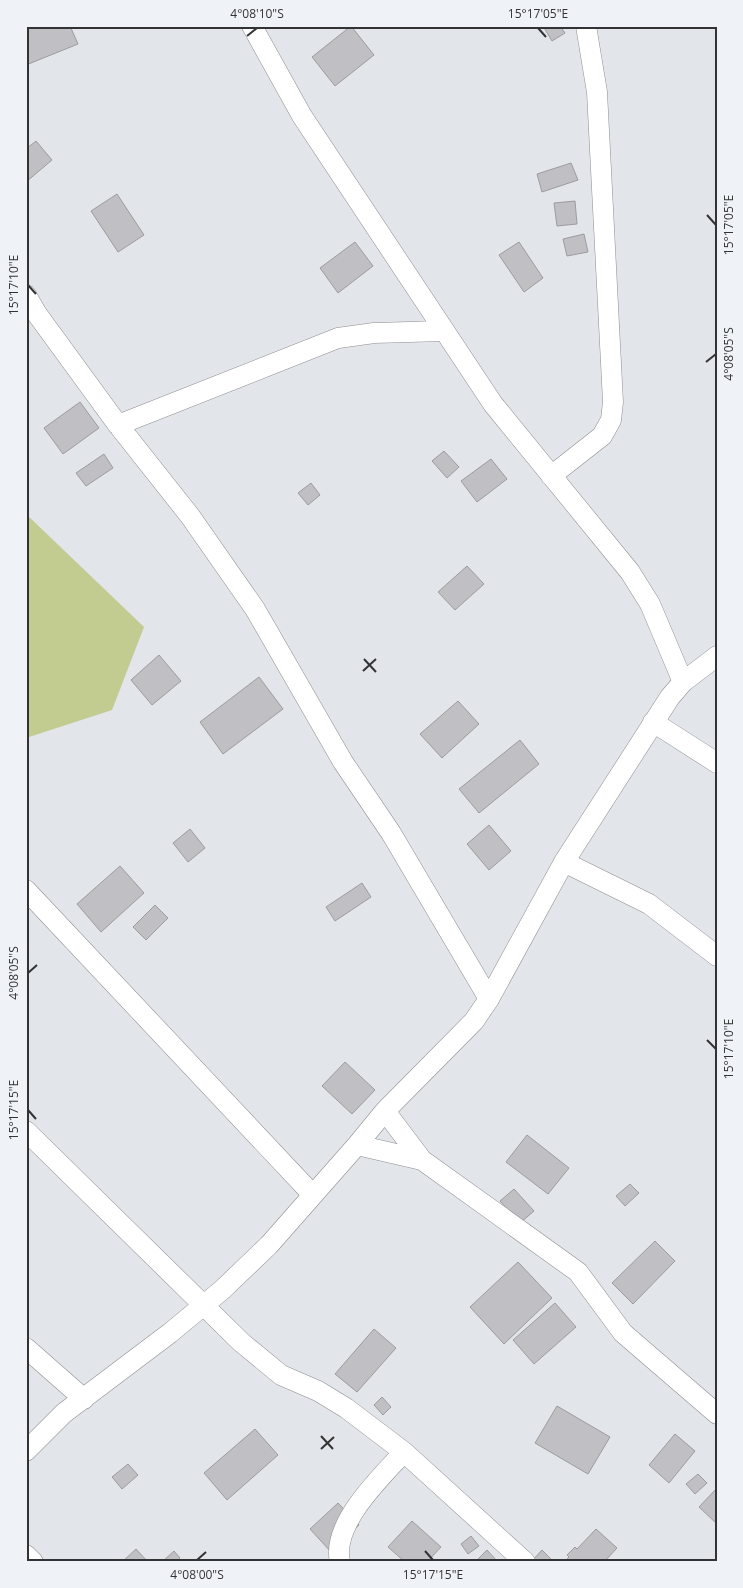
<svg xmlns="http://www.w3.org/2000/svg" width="743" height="1588" viewBox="0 0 743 1588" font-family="'Open Sans',sans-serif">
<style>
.green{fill:#c2cb90}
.building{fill:#bfbfc4;stroke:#9c9ba0}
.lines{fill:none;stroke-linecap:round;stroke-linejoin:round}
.minor-casing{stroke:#8c8e92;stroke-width:21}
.minor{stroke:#fff;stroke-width:20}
.ticks{fill:none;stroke:#323334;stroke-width:2}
.neatline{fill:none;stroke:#323334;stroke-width:2}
.ticks-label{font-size:12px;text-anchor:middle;fill:#323334}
</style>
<rect width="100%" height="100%" fill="#e2e5e9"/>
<path class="green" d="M 26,514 L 144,627 L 112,710 L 26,738 Z"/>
<path class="building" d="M 26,26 L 70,26 L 78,44 L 26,65 Z
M 351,26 L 374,55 L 335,86 L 312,57 Z
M 543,26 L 560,26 L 565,33 L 552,41 Z
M 36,141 L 52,160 L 26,182 L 26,149 Z
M 571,163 L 578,180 L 542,192 L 537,174 Z
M 117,194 L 144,235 L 118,252 L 91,211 Z
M 575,201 L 577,224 L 557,226 L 554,203 Z
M 584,234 L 588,252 L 567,256 L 563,239 Z
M 355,242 L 373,266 L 338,293 L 320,268 Z
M 519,242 L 543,278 L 524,292 L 499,255 Z
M 80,402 L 99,428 L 63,454 L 44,428 Z
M 444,451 L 459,467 L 447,478 L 432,461 Z
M 104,454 L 113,468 L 86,486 L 76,473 Z
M 491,459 L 507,479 L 477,502 L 461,481 Z
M 311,483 L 320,495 L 308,505 L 298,493 Z
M 467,566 L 484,584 L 455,610 L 438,592 Z
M 159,655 L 181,681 L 152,705 L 131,680 Z
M 259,677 L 283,709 L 223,754 L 200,722 Z
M 458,701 L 479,724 L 442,758 L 420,734 Z
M 520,740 L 539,764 L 479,813 L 459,789 Z
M 489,825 L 511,851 L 489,870 L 467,844 Z
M 190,829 L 205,848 L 188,862 L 173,843 Z
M 120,866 L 144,893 L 101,932 L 77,904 Z
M 362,883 L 371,897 L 335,921 L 326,907 Z
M 155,905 L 168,918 L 146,940 L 133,927 Z
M 345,1062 L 375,1090 L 352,1114 L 322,1086 Z
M 527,1135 L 569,1168 L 548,1194 L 506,1162 Z
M 630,1184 L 639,1193 L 625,1206 L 616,1196 Z
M 514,1189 L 534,1211 L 520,1223 L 500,1201 Z
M 655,1241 L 675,1261 L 633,1304 L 612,1283 Z
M 518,1262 L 552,1298 L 504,1344 L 470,1307 Z
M 555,1303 L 576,1327 L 534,1364 L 513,1340 Z
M 374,1329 L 396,1348 L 357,1392 L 335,1374 Z
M 382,1397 L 391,1407 L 383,1415 L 374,1405 Z
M 557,1406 L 610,1437 L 588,1474 L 535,1443 Z
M 255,1429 L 278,1455 L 227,1500 L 204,1473 Z
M 675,1434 L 695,1451 L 669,1483 L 649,1465 Z
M 128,1464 L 138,1475 L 122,1489 L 112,1477 Z
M 698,1474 L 707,1483 L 695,1494 L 686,1484 Z
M 717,1488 L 717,1524 L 699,1507 Z
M 338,1503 L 359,1525 L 331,1552 L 310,1529 Z
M 412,1521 L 441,1547 L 427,1562 L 405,1562 L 388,1547 Z
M 596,1529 L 617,1548 L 604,1562 L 565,1561 L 569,1557 L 567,1555 L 575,1547 L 577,1549 Z
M 471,1536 L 479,1546 L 468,1554 L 461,1544 Z
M 136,1549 L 148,1562 L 122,1562 Z
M 487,1550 L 498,1562 L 475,1562 Z
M 542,1550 L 554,1562 L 532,1561 Z
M 174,1551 L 180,1558 L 176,1562 L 162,1562 Z"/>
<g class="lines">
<defs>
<path id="minor" d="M 252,26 L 302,116 L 493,404 L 630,572 L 650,604 L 683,682
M 26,295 L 37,314 L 118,425 L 190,516 L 255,609 L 343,762 L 391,833 L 489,999
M 118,425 L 338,338 L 374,333 L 444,331
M 551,476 L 602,436 L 611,420 L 613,402 L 597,92 L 586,26
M 653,722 L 717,763
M 564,862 L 649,904 L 717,956
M 26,890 L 313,1195
M 385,1111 L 422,1160 L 578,1272 L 623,1333 L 717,1414
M 26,1131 L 241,1342 L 281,1375 L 318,1391 L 346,1408 L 404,1452 L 525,1562
M 357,1145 L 422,1160
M 26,1348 L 84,1399
M 26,1451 L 64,1413 L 170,1333 L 222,1290 L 269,1245 L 357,1145 L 385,1111 L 474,1021 L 489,999 L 564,862 L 670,697 L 683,682 L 717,656
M 26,1555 L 33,1562
M 340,1562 C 331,1524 381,1477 404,1452"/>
</defs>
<use href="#minor" class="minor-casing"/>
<use href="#minor" class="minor"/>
</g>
<path class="ticks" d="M 538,28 L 546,37M 247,36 L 257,28M 707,215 L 716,225M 28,285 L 36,294M 706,362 L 716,354M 364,659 L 376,672M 363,671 L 376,659M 28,973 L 37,965M 707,1040 L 716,1049M 28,1110 L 36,1119M 321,1436 L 333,1449M 321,1449 L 334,1437M 425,1551 L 433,1560M 197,1560 L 206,1552"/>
<rect width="743" height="1588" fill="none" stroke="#eff2f7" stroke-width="55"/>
<rect x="28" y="28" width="688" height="1532" class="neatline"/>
<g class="ticks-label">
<text x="257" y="18">4°08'10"S</text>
<text x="538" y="18">15°17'05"E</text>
<text transform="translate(729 225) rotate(-90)" y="4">15°17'05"E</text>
<text transform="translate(14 285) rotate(-90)" y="4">15°17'10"E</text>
<text transform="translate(729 354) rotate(-90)" y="4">4°08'05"S</text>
<text transform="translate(14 973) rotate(-90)" y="4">4°08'05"S</text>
<text transform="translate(729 1049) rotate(-90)" y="4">15°17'10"E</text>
<text transform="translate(14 1110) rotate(-90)" y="4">15°17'15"E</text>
<text x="197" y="1579">4°08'00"S</text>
<text x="433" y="1579">15°17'15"E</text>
</g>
</svg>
